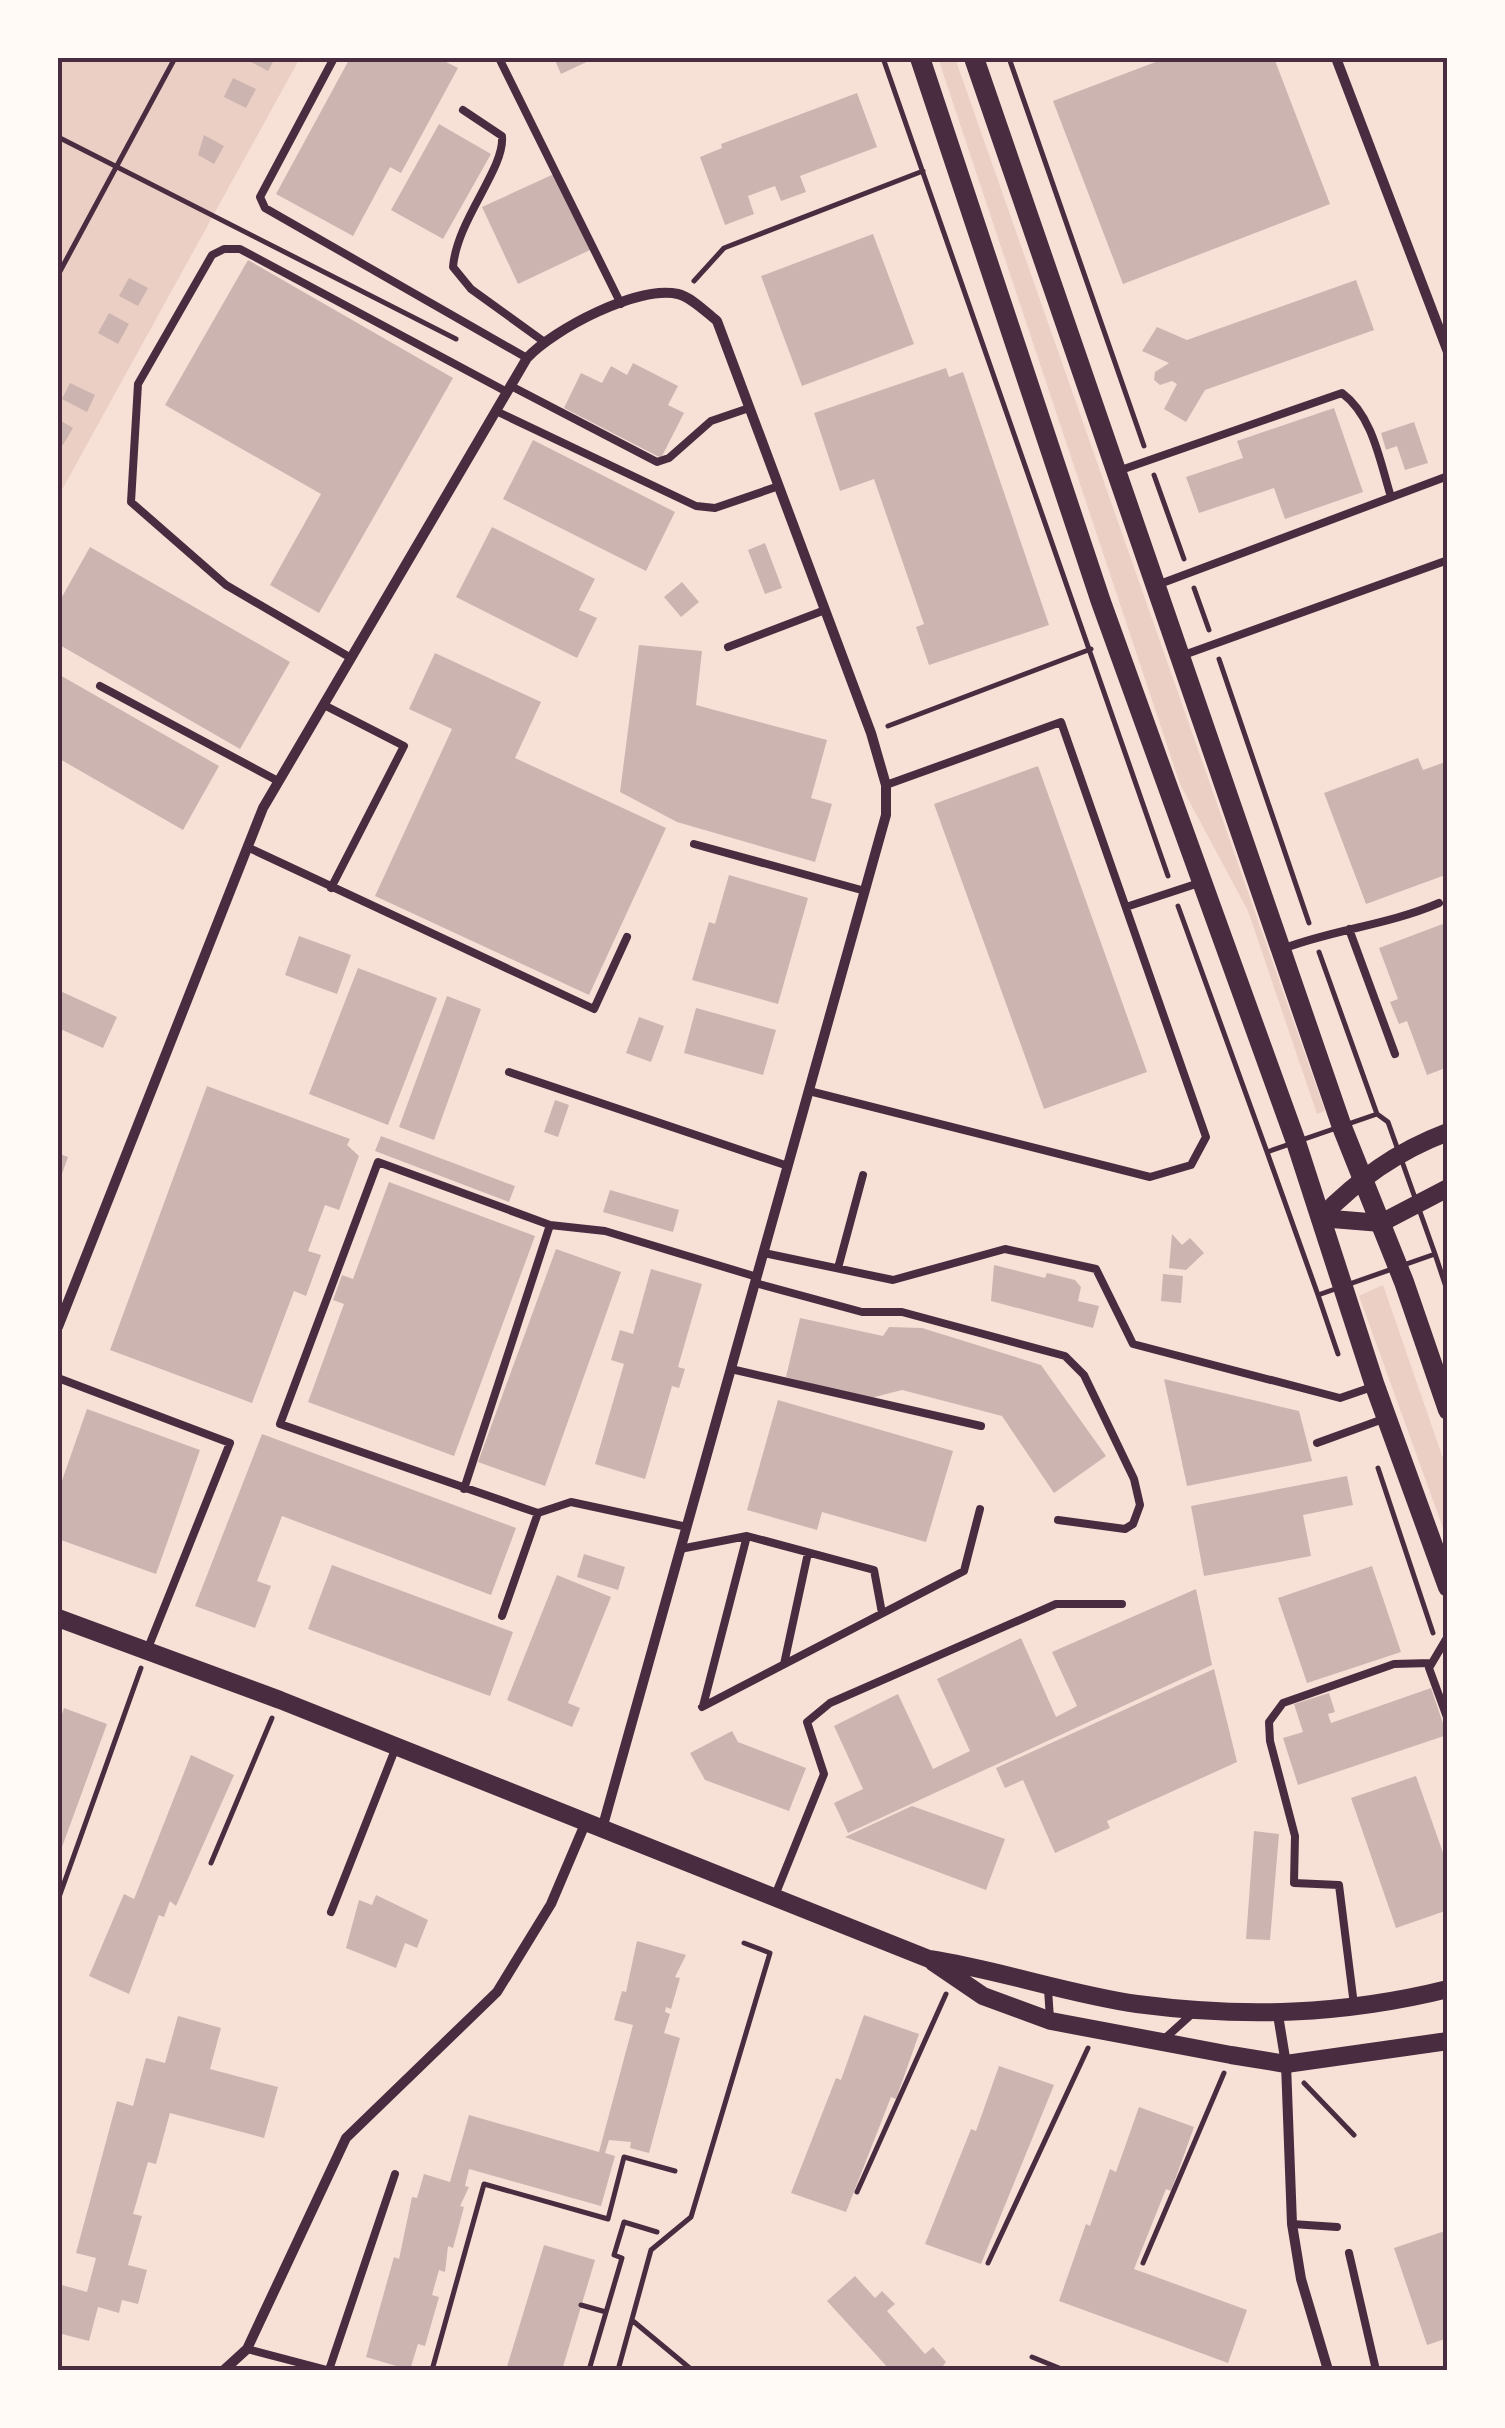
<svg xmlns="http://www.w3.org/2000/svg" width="1505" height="2428" viewBox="0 0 1505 2428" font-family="'PT Sans',sans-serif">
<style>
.green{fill:#ebcfc5}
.building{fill:#ccb4b1}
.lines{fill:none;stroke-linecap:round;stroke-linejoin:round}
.path{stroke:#4a2c40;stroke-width:5}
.service{stroke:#4a2c40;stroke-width:8}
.minor{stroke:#4a2c40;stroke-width:10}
.tertiary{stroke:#4a2c40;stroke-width:18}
.secondary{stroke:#4a2c40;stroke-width:20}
.neatline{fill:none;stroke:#4a2c40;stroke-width:4}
</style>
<rect width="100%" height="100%" fill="#f7e1d7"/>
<path class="green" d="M 58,58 L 300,58 L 58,497 Z
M 938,58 L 955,58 L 1325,1111 L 1317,1114 L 1248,911 L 1180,784 Z
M 1383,1285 L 1447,1470 L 1447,1539 L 1359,1296 Z"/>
<path class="building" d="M 244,58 L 275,58 L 268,71 Z
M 350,58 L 438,58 L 458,68 L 401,173 L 390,167 L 353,236 L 276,194 Z
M 554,58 L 595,58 L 561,74 Z
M 1166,58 L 1274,58 L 1330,204 L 1123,284 L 1053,101 Z
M 233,78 L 256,89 L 246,108 L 224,97 Z
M 857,93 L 877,147 L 800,176 L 806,192 L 781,201 L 775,186 L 748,196 L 754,214 L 725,225 L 700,157 L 722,148 L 721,144 Z
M 439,124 L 491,154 L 443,239 L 391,210 Z
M 204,135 L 224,146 L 214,164 L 198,155 Z
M 554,174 L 590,250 L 518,284 L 482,207 Z
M 873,234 L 914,344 L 802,386 L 761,276 Z
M 248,260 L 453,378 L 319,613 L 270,585 L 321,494 L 165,405 Z
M 129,278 L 148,288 L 138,306 L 119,296 Z
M 1356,280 L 1374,330 L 1205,390 L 1186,422 L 1164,409 L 1177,384 L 1172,381 L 1160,385 L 1154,380 L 1155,372 L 1169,363 L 1142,351 L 1157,327 L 1187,340 Z
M 109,313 L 129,324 L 118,344 L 98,333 Z
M 633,363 L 678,386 L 668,405 L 684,413 L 661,458 L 564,408 L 581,373 L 602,383 L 611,366 L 627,375 Z
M 946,368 L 949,377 L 963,372 L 1049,625 L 929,665 L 916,627 L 924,624 L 874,479 L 840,491 L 814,413 Z
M 70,383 L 95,395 L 87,412 L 62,399 Z
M 1334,408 L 1363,492 L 1285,519 L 1274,488 L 1199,513 L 1186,477 L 1243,458 L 1237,441 Z
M 58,419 L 73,428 L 63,445 L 58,442 Z
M 1414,422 L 1428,463 L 1405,470 L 1397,446 L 1386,450 L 1381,433 Z
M 533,440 L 675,512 L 646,571 L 503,499 Z
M 492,527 L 595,579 L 579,610 L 597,618 L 577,658 L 456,597 Z
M 765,543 L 782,588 L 765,594 L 748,550 Z
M 90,547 L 290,662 L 240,749 L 58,644 L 58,604 Z
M 682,582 L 699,602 L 681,617 L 664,597 Z
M 639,645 L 702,651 L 696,705 L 827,740 L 811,798 L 832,804 L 815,862 L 677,822 L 620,792 Z
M 435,653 L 541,702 L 515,758 L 666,828 L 589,995 L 375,896 L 452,729 L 409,709 Z
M 58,674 L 219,766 L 183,830 L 58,758 Z
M 1418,758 L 1423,770 L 1448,761 L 1448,874 L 1366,904 L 1324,793 Z
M 1038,766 L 1147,1072 L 1044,1109 L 934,804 Z
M 729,875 L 808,898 L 778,1004 L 692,980 L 709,922 L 715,924 Z
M 1448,922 L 1448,1067 L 1427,1075 L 1407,1021 L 1399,1024 L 1390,1002 L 1398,999 L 1379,948 Z
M 299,936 L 351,955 L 337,994 L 285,975 Z
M 358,968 L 437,998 L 388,1125 L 309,1094 Z
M 58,990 L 117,1017 L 103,1048 L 58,1028 Z
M 447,996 L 481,1009 L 434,1140 L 399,1127 Z
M 696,1008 L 776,1030 L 763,1075 L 684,1053 Z
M 639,1017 L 664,1026 L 651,1062 L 626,1053 Z
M 207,1086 L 350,1139 L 347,1145 L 359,1156 L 339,1210 L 325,1205 L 308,1251 L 321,1255 L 306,1296 L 294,1291 L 252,1403 L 110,1350 Z
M 555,1100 L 569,1105 L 558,1137 L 544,1132 Z
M 381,1136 L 515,1186 L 509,1202 L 375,1151 Z
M 58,1153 L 68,1157 L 58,1185 Z
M 389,1182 L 535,1236 L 454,1456 L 308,1402 L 344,1304 L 333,1300 L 342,1275 L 353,1279 Z
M 610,1190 L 679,1210 L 673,1232 L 603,1212 Z
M 1172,1234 L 1182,1245 L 1190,1238 L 1204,1253 L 1186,1270 L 1169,1268 Z
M 556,1249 L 621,1272 L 545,1486 L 478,1462 Z
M 994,1265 L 1045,1278 L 1047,1273 L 1075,1280 L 1081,1287 L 1078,1301 L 1099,1306 L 1093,1328 L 991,1301 Z
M 651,1269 L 702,1284 L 678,1367 L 685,1369 L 679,1388 L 672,1386 L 645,1479 L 595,1464 L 624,1364 L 611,1360 L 620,1330 L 633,1334 Z
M 1163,1274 L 1183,1276 L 1181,1303 L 1161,1301 Z
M 800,1318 L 883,1336 L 889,1327 L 922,1328 L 1041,1365 L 1106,1456 L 1054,1493 L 1002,1416 L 902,1390 L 867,1399 L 786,1377 Z
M 1164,1379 L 1299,1411 L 1312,1461 L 1187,1486 Z
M 778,1400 L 953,1451 L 926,1542 L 822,1512 L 817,1530 L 747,1510 Z
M 87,1409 L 200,1450 L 156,1574 L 58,1539 L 58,1492 Z
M 262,1434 L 516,1528 L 491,1595 L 282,1516 L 257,1581 L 271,1586 L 255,1628 L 195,1606 Z
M 1347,1476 L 1353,1505 L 1303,1515 L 1311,1556 L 1204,1576 L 1191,1506 Z
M 584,1554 L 625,1567 L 618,1590 L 577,1577 Z
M 332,1565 L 513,1632 L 490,1696 L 308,1629 Z
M 1372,1566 L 1401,1652 L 1307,1683 L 1278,1598 Z
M 557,1575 L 611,1597 L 568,1703 L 580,1708 L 572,1727 L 507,1700 Z
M 1196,1589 L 1212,1665 L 848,1833 L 834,1803 L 863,1789 L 834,1726 L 898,1694 L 933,1769 L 970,1751 L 937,1679 L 1021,1638 L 1056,1717 L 1077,1706 L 1052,1652 Z
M 1214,1669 L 1237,1762 L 1107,1821 L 1110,1828 L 1055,1853 L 1023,1780 L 1005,1788 L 996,1768 Z
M 1431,1688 L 1447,1735 L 1298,1785 L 1283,1738 L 1303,1732 L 1294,1704 L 1329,1693 L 1335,1712 L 1328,1714 L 1331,1723 Z
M 64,1708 L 107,1724 L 58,1858 L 58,1726 Z
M 732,1731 L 738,1742 L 806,1768 L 789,1811 L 705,1780 L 690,1753 Z
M 191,1755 L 234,1775 L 176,1906 L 170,1901 L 164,1917 L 159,1915 L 129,1994 L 89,1976 L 124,1894 L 134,1899 Z
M 1416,1776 L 1448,1867 L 1448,1910 L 1396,1928 L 1351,1798 Z
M 912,1806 L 1005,1839 L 986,1890 L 845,1837 Z
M 1254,1831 L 1279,1834 L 1270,1940 L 1246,1939 Z
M 376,1895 L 428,1920 L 417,1948 L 405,1943 L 396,1968 L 346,1948 L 359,1900 L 372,1905 Z
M 637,1941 L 686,1955 L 675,1977 L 680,1978 L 671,2009 L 666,2007 L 665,2012 L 670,2014 L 664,2033 L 680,2038 L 649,2153 L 630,2148 L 631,2142 L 609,2140 L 605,2153 L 615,2156 L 601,2206 L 469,2169 L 465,2186 L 469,2187 L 460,2206 L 464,2207 L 453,2248 L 448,2246 L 445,2272 L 439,2270 L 432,2295 L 439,2297 L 425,2346 L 418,2344 L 410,2370 L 366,2357 L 394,2257 L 399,2259 L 412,2197 L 417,2198 L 424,2174 L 450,2182 L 469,2115 L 599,2152 L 633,2025 L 614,2020 L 622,1991 L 626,1992 Z
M 864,2015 L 919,2034 L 896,2099 L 891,2097 L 846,2212 L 791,2193 L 836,2078 L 841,2080 Z
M 178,2016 L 221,2028 L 210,2069 L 278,2087 L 264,2138 L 170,2113 L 156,2164 L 148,2162 L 133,2214 L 142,2216 L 128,2265 L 147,2270 L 138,2304 L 122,2300 L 119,2313 L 98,2307 L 89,2341 L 58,2333 L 58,2284 L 87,2292 L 96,2258 L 76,2253 L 117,2101 L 133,2106 L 146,2058 L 165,2063 Z
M 999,2066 L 1054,2085 L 981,2264 L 925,2244 L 971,2129 L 976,2131 Z
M 1139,2107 L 1194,2127 L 1171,2191 L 1166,2189 L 1134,2269 L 1247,2310 L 1228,2363 L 1059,2301 L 1086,2224 L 1090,2226 L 1110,2169 L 1116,2172 Z
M 1448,2230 L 1448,2338 L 1427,2345 L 1394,2248 Z
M 544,2245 L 595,2260 L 562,2370 L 506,2370 Z
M 855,2276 L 875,2298 L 882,2291 L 895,2304 L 887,2311 L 925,2354 L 933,2347 L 946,2362 L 940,2370 L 890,2370 L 827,2301 Z"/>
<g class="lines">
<path class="path" d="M 883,58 L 1168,876
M 1009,58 L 1144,446
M 58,137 L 456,339
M 58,275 L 175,58
M 694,281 L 724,248 L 923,171
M 1154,475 L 1184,559
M 1194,588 L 1209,630
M 1219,659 L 1309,923
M 888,726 L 1091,649
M 1178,906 L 1267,1152
M 1319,952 L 1377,1114
M 1377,1114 L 1388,1122 L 1435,1254 L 1318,1295 L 1267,1152 Z
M 1435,1254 L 1448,1293
M 1318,1295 L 1338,1354
M 1378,1468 L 1433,1633
M 211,1863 L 272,1718
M 58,1900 L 141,1668
M 1304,2083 L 1354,2135
M 857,2192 L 946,1994
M 988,2263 L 1088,2048
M 1143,2263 L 1224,2073
M 581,2305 L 606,2312
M 633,2321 L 692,2370
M 1032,2357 L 1064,2370
M 432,2370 L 484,2184 L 608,2219 L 624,2157 L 675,2171
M 589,2370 L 622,2258 L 614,2255 L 624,2222 L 657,2232
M 618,2370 L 651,2250 L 691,2217 L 770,1953 L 744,1943"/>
<path class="service" d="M 334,58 L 260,197 L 265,208 L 527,358
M 499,58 L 621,304
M 463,110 L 502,136 C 505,169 457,219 453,267 L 471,289 L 543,341
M 511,386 L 657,462 L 669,458 L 711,421 L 749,408
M 496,411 L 696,506 L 715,508 L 779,486
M 1118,471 L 1342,393 C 1373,416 1380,462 1391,497
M 1157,585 L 1448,476
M 728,647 L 825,610
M 1181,656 L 1448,560
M 351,658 L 226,585 L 131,502 L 138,384 L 212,255 L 224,249 L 240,249 L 507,392
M 100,686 L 278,781
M 324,705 L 404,746 L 331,888
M 694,844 L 865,891
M 247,847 L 594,1009 L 627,937
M 1126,907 L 1202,882
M 1349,929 L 1395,1054
M 1285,948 C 1336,929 1388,925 1439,903
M 509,1072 L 788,1166
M 809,1091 L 1150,1177 L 1191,1165 L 1206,1137 L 1061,722 L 886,785
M 550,1225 L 605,1231 L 757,1277
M 764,1253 L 893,1280 L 1005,1249 L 1096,1269 L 1133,1344 L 1340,1398 L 1375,1386
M 838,1268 L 863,1175
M 755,1283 L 862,1312 L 902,1312 L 1065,1356 L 1084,1375 L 1134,1479 L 1140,1505 L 1133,1524 L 1125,1529 L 1058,1520
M 731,1369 L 981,1426
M 58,1378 L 230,1443 L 148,1648
M 1317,1443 L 1386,1418
M 464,1489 L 550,1225 L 378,1162 L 280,1424 L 538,1513 L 571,1502 L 687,1527
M 680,1549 L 747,1536 L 874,1570 L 882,1613
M 502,1616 L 538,1513
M 1448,1636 L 1429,1668 L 1448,1720
M 784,1664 L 808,1553
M 703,1706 L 747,1536
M 702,1707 L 964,1571 L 980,1509
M 774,1898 L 824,1774 L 807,1722 L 830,1703 L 1056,1604 L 1122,1604
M 331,1912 L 396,1747
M 1048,1989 L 1050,2019
M 1354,2005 L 1339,1885 L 1294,1883 L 1295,1836 L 1270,1741 L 1269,1722 L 1283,1703 L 1394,1664 L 1430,1663
M 1162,2041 L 1193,2013
M 1292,2224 L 1337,2227
M 1349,2253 L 1376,2370
M 247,2349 L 327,2370
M 329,2370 L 395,2174"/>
<path class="minor" d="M 1336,58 L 1448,352
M 58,1327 L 263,808 L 527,358 C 554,329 638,285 678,294 C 691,297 706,312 717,321 L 871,733 L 886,785 L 886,815 L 602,1829
M 1278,2015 L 1286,2064 L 1292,2224 L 1301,2279 L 1328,2370
M 224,2370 L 247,2349 L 346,2138 L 497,1992 L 551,1904 L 585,1824"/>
<path class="tertiary" d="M 1320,1218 C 1359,1179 1395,1152 1448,1132
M 1320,1218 L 1381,1223 L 1448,1188
M 58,1618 L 280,1700 L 929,1959 C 1000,1970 1068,1994 1137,2004 C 1244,2018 1343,2015 1448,1989
M 933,1962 L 983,1996 L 1051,2021 L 1231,2055 L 1286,2064 L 1448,2041"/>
<path class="secondary" d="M 920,58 L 1101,602 L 1296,1142 L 1375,1386 L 1448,1587
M 974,58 L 1342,1127 L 1404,1282 L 1448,1410"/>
</g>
<rect width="1505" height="2428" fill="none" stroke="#fffaf5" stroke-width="120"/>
<rect x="60" y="60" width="1385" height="2308" class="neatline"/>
</svg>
